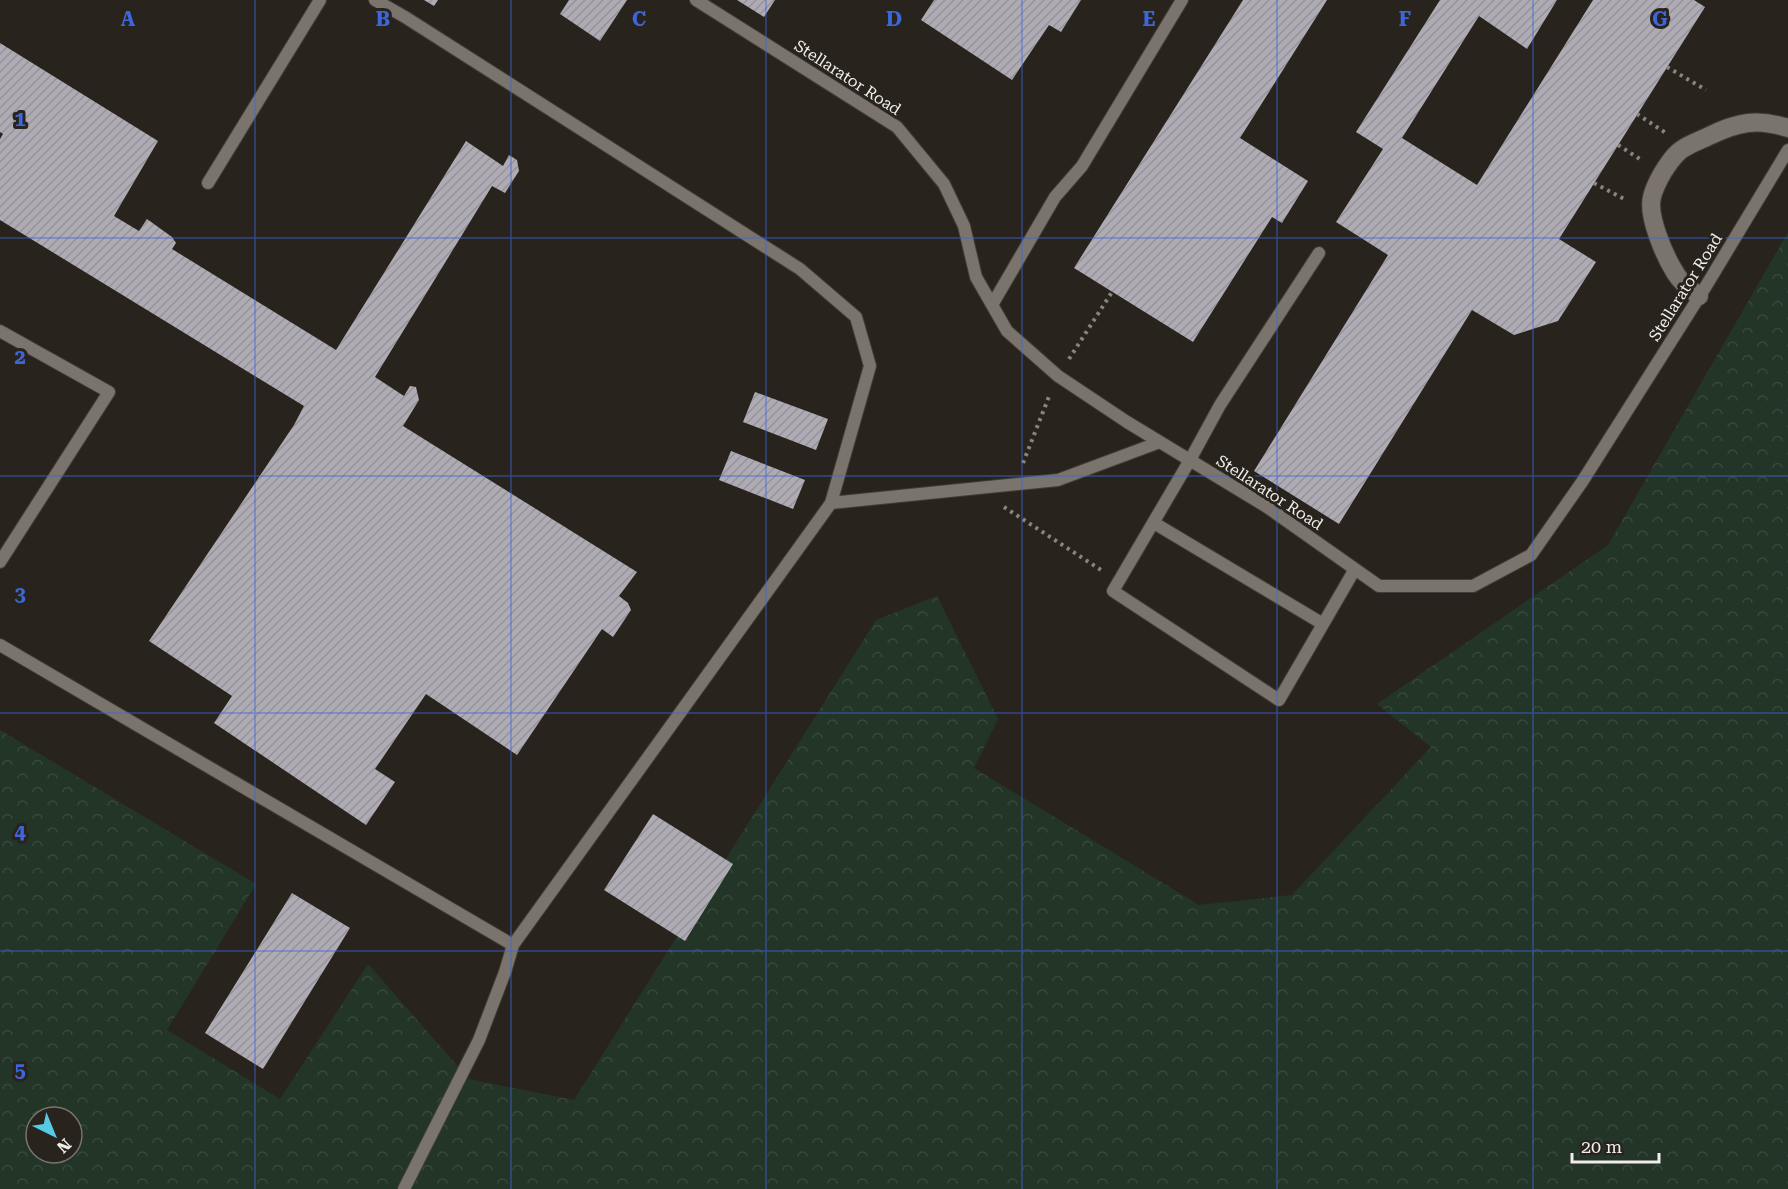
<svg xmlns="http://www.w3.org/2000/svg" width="1788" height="1189" viewBox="0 0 1788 1189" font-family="'Roboto Serif',serif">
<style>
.forest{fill:url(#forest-crowns);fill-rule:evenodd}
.building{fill:url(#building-hatch)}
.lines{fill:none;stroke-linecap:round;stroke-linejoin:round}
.service-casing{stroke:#423e3a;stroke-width:14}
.minor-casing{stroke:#423e3a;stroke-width:20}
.path{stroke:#88857f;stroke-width:4;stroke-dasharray:3 4.5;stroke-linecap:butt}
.service{stroke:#7a746d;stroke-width:12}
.minor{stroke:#7a746d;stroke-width:18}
.grid{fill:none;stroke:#3d66db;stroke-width:1.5;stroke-opacity:0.55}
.labels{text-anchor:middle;stroke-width:6;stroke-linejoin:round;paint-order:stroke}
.street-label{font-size:16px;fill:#f1eeea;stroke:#28241d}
.grid-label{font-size:20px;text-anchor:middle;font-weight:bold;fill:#3d66db;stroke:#28241d;stroke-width:6;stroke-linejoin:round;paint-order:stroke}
</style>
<defs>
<pattern id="forest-crowns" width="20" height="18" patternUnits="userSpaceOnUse" patternTransform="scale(1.5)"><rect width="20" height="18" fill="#223527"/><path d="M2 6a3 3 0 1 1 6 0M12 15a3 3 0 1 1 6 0" fill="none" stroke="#38493c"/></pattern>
<pattern id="building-hatch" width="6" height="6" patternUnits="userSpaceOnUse" patternTransform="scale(1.5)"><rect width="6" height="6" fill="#afabb4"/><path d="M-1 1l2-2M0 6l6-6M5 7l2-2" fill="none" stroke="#959298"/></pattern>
</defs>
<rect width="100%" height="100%" fill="#28241d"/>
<path class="forest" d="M 1788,232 L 1788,1189 L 0,1189 L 0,730 L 256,884 L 167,1030 L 280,1099 L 368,964 L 469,1079 L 574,1100 L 876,620 L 937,596 L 998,719 L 974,768 L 1199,905 L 1292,895 L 1431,747 L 1377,704 L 1608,545 ZM 36,1117 L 72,1117 L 72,1153 L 36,1153 Z"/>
<path class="building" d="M 424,0 L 438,0 L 434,6 Z
M 569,0 L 627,0 L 600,41 L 560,14 Z
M 737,0 L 775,0 L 764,17 Z
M 934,0 L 1081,0 L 1061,32 L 1049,25 L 1012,80 L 921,20 Z
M 1243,0 L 1327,0 L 1240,138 L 1308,181 L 1282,223 L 1272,217 L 1193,342 L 1074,268 Z
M 1440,0 L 1557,0 L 1527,49 L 1479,16 L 1402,138 L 1477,185 L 1593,0 L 1694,0 L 1705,7 L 1559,239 L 1596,262 L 1558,321 L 1514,335 L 1472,310 L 1339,524 L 1254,471 L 1388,255 L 1336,222 L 1383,149 L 1356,132 Z
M 0,43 L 158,141 L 114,216 L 139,231 L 147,219 L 172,237 L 176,243 L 172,249 L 336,350 L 466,141 L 503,166 L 509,155 L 517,160 L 519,171 L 505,193 L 492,186 L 375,377 L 404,396 L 410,386 L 416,387 L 419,400 L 403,426 L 637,572 L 619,596 L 628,603 L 631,610 L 613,637 L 602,629 L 517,755 L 426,694 L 375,769 L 395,782 L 366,825 L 214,723 L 232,696 L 149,641 L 294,425 L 304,406 L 0,220 L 0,139 L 3,134 L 0,132 Z
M 755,392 L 828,419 L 816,450 L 743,422 Z
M 731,451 L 805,480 L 793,509 L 719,480 Z
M 653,814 L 733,864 L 685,941 L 604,890 Z
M 292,893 L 350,928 L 263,1069 L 205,1033 Z"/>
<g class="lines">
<defs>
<path id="service" d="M 696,0 L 897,127 L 944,184 L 964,226 L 976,277 L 1007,331 L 1058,376 L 1127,422 L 1267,507 L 1379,586 L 1473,586 L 1531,555 L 1582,482 L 1706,286 L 1788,150
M 208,183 L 320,0
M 1319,253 L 1220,405 L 1190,460 L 1113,591 L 1279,700 L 1355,569
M 992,305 L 1055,197 L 1082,166 L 1182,0
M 0,331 L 109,392 L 0,562
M 831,503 L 1058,480 L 1160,442
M 1154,523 L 1323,624
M 0,645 L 513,945 L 831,503 L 870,366 L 856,317 L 800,269 L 405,17 L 375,0
M 404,1189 L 479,1040 L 505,972 L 513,945"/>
<path id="minor" d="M 1699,296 C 1691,290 1681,283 1676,274 C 1665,257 1647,216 1652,197 C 1654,188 1659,179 1663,172 C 1669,163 1675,153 1684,148 C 1692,143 1701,140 1709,136 C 1738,122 1757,118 1788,128"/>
</defs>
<use href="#service" class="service-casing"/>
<use href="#minor" class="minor-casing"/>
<path class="path" d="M 1667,67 L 1706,90
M 1637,114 L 1666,133
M 1618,145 L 1643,161
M 1594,183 L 1626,200
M 1069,359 L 1112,292
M 1023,463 L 1050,394
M 1004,507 L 1101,570"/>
<use href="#service" class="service"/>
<use href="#minor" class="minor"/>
</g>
<path class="grid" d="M 255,0 L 255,1189M 511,0 L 511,1189M 766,0 L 766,1189M 1022,0 L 1022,1189M 1277,0 L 1277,1189M 1533,0 L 1533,1189M 0,238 L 1788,238M 0,476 L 1788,476M 0,713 L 1788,713M 0,951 L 1788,951"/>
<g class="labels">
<g class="street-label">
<text transform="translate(848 77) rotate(33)" y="6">Stellarator Road</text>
<text transform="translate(1685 287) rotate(-58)" y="6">Stellarator Road</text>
<text transform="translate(1270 492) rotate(33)" y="6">Stellarator Road</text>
</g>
</g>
<g class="grid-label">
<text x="128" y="26">A</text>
<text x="383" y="26">B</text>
<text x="639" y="26">C</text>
<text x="894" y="26">D</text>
<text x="1149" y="26">E</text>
<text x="1405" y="26">F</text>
<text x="1660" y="26">G</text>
<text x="20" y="126">1</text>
<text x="20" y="364">2</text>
<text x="20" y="601">3</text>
<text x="20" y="839">4</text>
<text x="20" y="1077">5</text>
</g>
<g transform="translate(54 1135) rotate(137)"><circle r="28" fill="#28241d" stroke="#78756f" stroke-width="1.5"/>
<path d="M0-4.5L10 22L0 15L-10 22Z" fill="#57c9e3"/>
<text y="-9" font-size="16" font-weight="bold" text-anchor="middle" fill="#f1eeea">N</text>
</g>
<path d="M1572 1153v9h87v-9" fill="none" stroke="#f1eeea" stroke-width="3"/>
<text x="1581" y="1153" font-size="18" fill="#f1eeea" stroke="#28241d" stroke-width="4.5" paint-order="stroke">20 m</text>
</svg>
